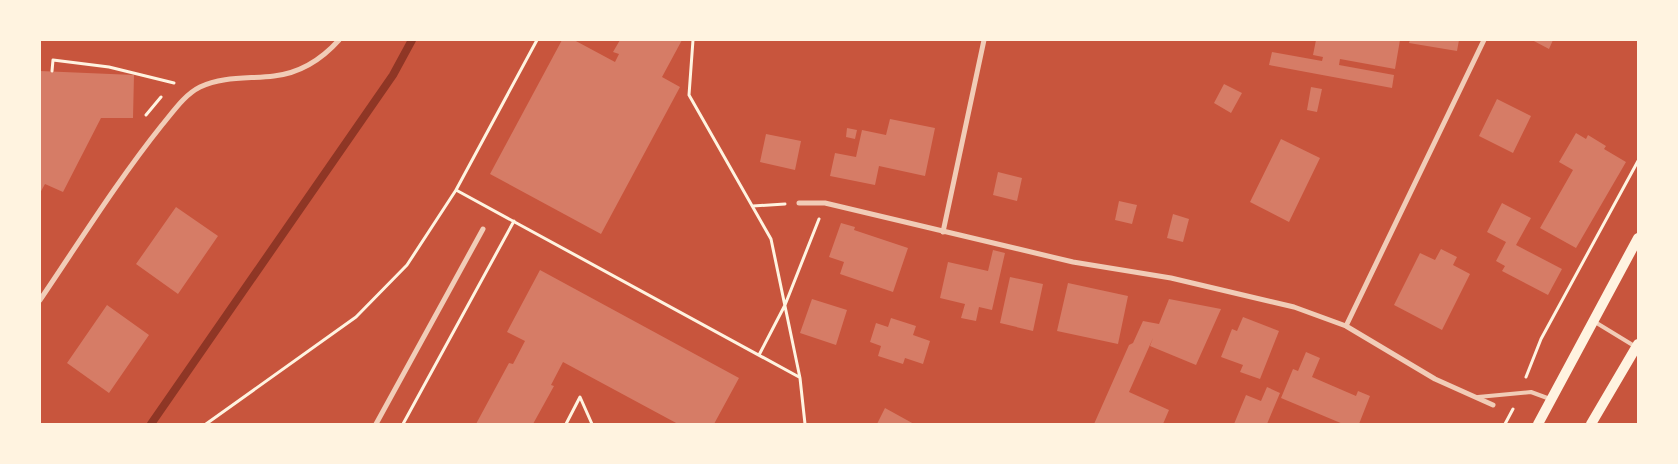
<svg xmlns="http://www.w3.org/2000/svg" width="1678" height="464" viewBox="0 0 1678 464" font-family="'Nunito Sans',sans-serif">
<style>
.lines{fill:none;stroke-linecap:round;stroke-linejoin:round}
.stream{stroke:#8f3625;stroke-width:8}
.building{fill:#d67c66}
.path{stroke:#fff3e0;stroke-width:3}
.service{stroke:#f1ccb7;stroke-width:4}
.minor{stroke:#f1ccb7;stroke-width:5}
.secondary{stroke:#fff3e0;stroke-width:10}
</style>
<rect width="100%" height="100%" fill="#c8553d"/>
<g class="lines">
<path class="stream" d="M 151,424 L 393,75 L 412,40"/>
</g>
<path class="building" d="M 562,40 L 574,40 L 615,62 L 619,54 L 613,52 L 620,40 L 682,40 L 662,77 L 680,87 L 601,234 L 490,174 Z
M 1316,40 L 1400,40 L 1395,69 L 1340,59 L 1339,65 L 1394,75 L 1392,88 L 1269,65 L 1272,52 L 1322,61 L 1323,57 L 1313,55 Z
M 1410,40 L 1459,40 L 1457,51 L 1409,43 Z
M 1532,40 L 1553,40 L 1549,49 Z
M 40,71 L 134,75 L 133,118 L 101,118 L 63,192 L 45,184 L 40,193 Z
M 1224,84 L 1242,93 L 1231,113 L 1214,103 Z
M 1311,87 L 1322,89 L 1317,112 L 1307,110 Z
M 1497,99 L 1531,116 L 1513,153 L 1479,136 Z
M 890,119 L 935,128 L 925,176 L 879,166 L 875,185 L 830,176 L 835,153 L 856,157 L 862,130 L 886,135 Z
M 847,128 L 857,130 L 855,139 L 846,137 Z
M 1576,133 L 1586,139 L 1588,135 L 1606,146 L 1604,149 L 1626,162 L 1576,248 L 1540,228 L 1573,170 L 1559,162 Z
M 766,134 L 801,141 L 795,170 L 760,162 Z
M 1281,139 L 1320,158 L 1289,222 L 1250,202 Z
M 998,172 L 1022,178 L 1017,201 L 993,195 Z
M 1119,201 L 1137,205 L 1132,224 L 1115,220 Z
M 1502,203 L 1531,218 L 1516,245 L 1562,269 L 1548,295 L 1502,271 L 1505,266 L 1496,261 L 1506,242 L 1487,232 Z
M 176,207 L 218,236 L 178,294 L 136,264 Z
M 1173,214 L 1189,219 L 1183,242 L 1167,238 Z
M 841,223 L 855,227 L 854,230 L 908,248 L 893,292 L 840,274 L 844,262 L 829,257 Z
M 1441,249 L 1457,257 L 1453,265 L 1470,274 L 1442,330 L 1394,305 L 1420,253 L 1435,260 Z
M 993,250 L 1005,253 L 992,310 L 979,307 L 976,321 L 961,318 L 965,304 L 940,298 L 948,262 L 988,271 Z
M 540,270 L 739,378 L 714,424 L 678,424 L 563,362 L 551,385 L 554,386 L 533,424 L 476,424 L 509,363 L 513,364 L 525,341 L 507,332 Z
M 1010,277 L 1043,284 L 1033,331 L 1000,323 Z
M 1068,283 L 1128,296 L 1118,344 L 1057,331 Z
M 812,299 L 847,310 L 836,345 L 800,333 Z
M 1169,299 L 1221,309 L 1196,365 L 1150,346 L 1153,338 L 1129,392 L 1169,410 L 1163,424 L 1094,424 L 1129,345 L 1133,343 L 1143,321 L 1159,324 Z
M 107,305 L 149,335 L 109,393 L 67,363 Z
M 1243,317 L 1279,331 L 1260,379 L 1240,372 L 1243,365 L 1221,357 L 1232,329 L 1237,331 Z
M 891,318 L 916,326 L 913,335 L 930,341 L 923,364 L 905,358 L 903,364 L 878,356 L 881,346 L 870,342 L 876,323 L 888,327 Z
M 1306,352 L 1320,358 L 1312,377 L 1356,396 L 1358,391 L 1370,396 L 1359,424 L 1343,424 L 1281,398 L 1293,369 L 1298,371 Z
M 1267,387 L 1280,393 L 1267,424 L 1234,424 L 1246,395 L 1261,401 Z
M 885,408 L 914,424 L 877,424 Z"/>
<g class="lines">
<path class="path" d="M 693,40 L 689,95 L 771,239 L 800,378 L 805,424
M 52,71 L 53,60 L 109,67 L 174,83
M 146,115 L 161,97
M 456,190 L 799,377
M 753,206 L 785,204
M 759,355 L 785,305 L 819,219
M 1526,377 L 1541,339 L 1638,161
M 206,424 L 356,317 L 407,265 L 456,190 L 537,40
M 403,424 L 514,221
M 566,424 L 580,397 L 592,424
M 1505,424 L 1513,409"/>
<path class="service" d="M 1595,322 L 1636,347
M 1478,397 L 1531,392 L 1550,399"/>
<path class="minor" d="M 799,203 L 825,203 L 1073,262 L 1171,278 L 1294,307 L 1346,326 L 1435,379 L 1493,405
M 943,232 L 984,40
M 40,300 C 80,241 118,180 162,125 C 173,112 184,95 200,87 C 223,76 249,79 274,76 C 300,73 322,59 339,40
M 1346,326 L 1484,40
M 376,424 L 483,229"/>
<path class="secondary" d="M 1538,424 L 1638,238
M 1591,424 L 1638,344"/>
</g>
<rect width="1678" height="464" fill="none" stroke="#fff3e0" stroke-width="82"/>
</svg>
